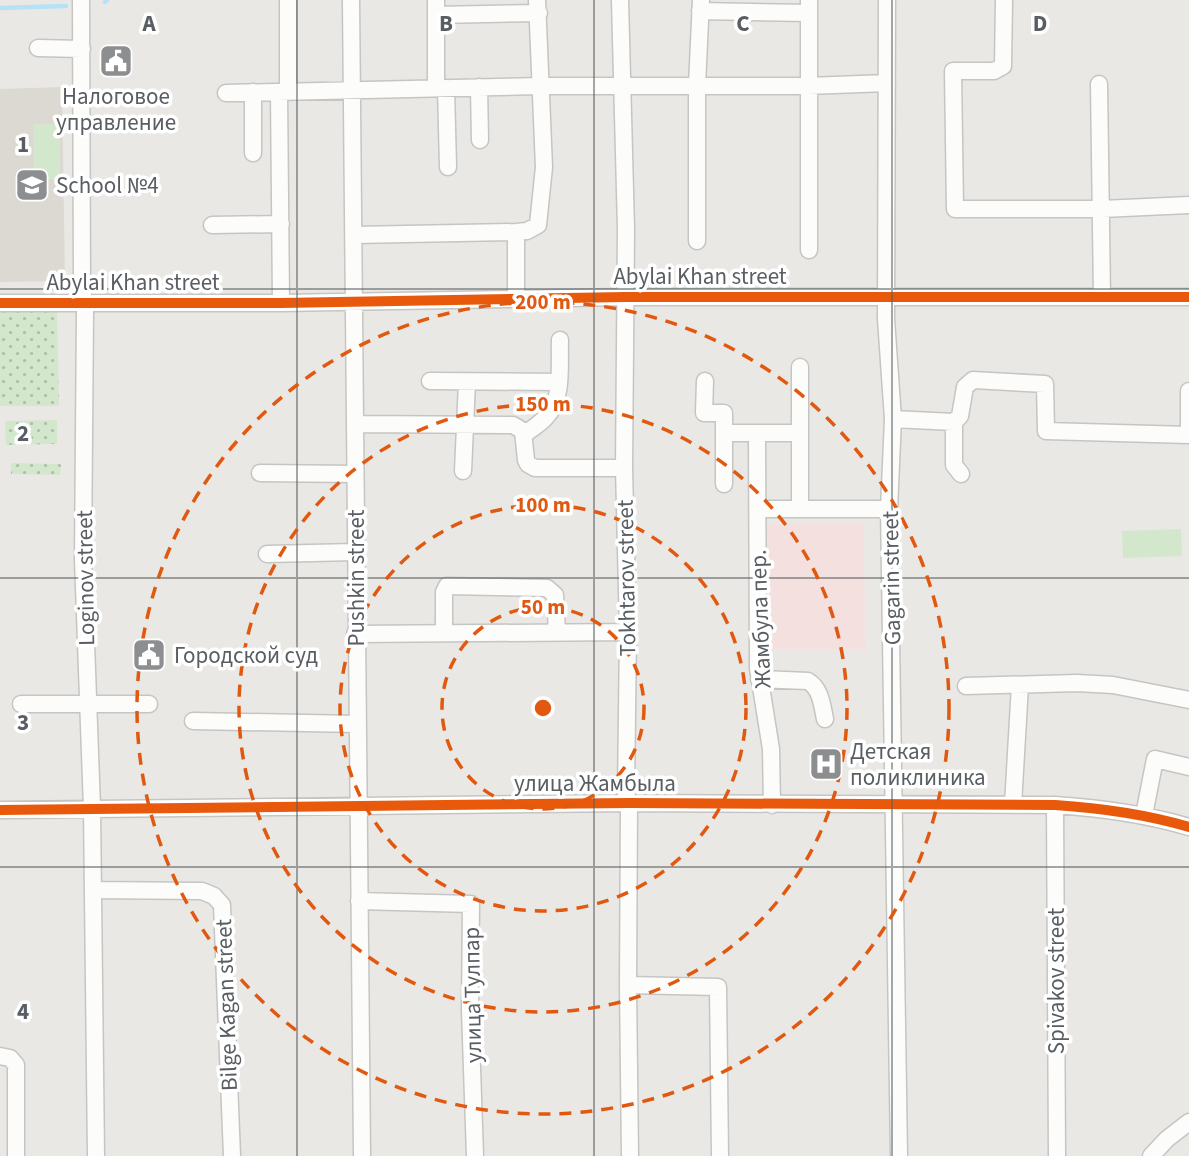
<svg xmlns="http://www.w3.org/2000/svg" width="1189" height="1156" viewBox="0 0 1189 1156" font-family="'Source Sans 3',sans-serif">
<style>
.education{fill:#dcd9d3}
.medical{fill:#f4e1df}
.grass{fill:#d3e7cd}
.park{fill:url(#park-dots)}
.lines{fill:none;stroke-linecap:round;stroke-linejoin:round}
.stream{stroke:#b6e2f7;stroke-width:4.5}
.street-casing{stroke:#c5c5c4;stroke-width:19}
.street{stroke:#fcfcfb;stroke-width:16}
.cycleway-casing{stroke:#fff;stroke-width:15}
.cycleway{stroke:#e8590c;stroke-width:10}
.grid{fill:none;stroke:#595e63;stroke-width:2;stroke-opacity:0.55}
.ring{fill:none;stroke:#e15910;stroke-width:3.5;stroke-dasharray:12 9}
.labels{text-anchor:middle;stroke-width:7;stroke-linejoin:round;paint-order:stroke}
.poi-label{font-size:23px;fill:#595e63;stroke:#fff;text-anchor:start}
.street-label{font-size:23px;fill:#595e63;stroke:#fff}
.grid-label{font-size:23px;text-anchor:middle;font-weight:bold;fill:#595e63;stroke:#fff;stroke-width:7;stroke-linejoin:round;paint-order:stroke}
.centre{fill:#e15910;stroke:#fff;stroke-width:3.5}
.ring-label{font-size:21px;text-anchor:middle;font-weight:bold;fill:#e15910;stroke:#fff;stroke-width:7;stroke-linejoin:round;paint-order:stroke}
</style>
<defs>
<pattern id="park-dots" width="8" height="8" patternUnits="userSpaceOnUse" patternTransform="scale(1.75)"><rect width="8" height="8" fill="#d3e7cd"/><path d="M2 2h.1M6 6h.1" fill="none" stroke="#aebeaa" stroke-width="1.8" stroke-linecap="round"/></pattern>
</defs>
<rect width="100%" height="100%" fill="#eae8e4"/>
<path class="education" d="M 62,87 L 65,281 L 0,282 L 0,89 Z"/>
<path class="medical" d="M 758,524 L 864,524 L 865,649 L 759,649 Z"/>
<path class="grass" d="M 33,124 L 60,124 L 60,179 L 34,180 Z
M 1181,529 L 1182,556 L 1123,558 L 1122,531 Z"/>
<path class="park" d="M 57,312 L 59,406 L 0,406 L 0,312 Z
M 57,420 L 57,444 L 6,445 L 5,421 Z
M 11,463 L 61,464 L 60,475 L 11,474 Z"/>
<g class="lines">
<path class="stream" d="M 105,2 L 107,0
M 0,8 L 66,6"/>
<defs>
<path id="street" d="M 81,0 L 82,288 L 85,311 L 83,560 L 92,808 L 96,1156
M 288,0 L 288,92
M 351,0 L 362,1156
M 436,0 L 436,88
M 620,0 L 626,229 L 624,468 L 628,632 L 626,793 L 629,803 L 628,985 L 630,1156
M 887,0 L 886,319 L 893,419 L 889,509 L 899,1156
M 1004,0 L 1003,66 L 994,71 L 953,71 L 955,209 L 1102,209 L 1189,205
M 700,11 L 809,13
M 436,15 L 539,13
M 38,48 L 82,49
M 1099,84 L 1102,296
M 479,87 L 480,140
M 446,88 L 448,167
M 253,92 L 253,153
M 279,92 L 281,303
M 226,93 L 541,86 L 808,86 L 887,83
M 212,225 L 281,224
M 354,235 L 516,232 L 527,231 L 538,225 L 544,167 L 537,0
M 697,241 L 697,85 L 701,0
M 809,250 L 809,0
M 516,299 L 516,232
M 0,303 L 281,303 L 625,297 L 1189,297
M 430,381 L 558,382
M 705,381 L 704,413 L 724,413 L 724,484
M 1189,391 L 1189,432
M 893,419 L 954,422
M 355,424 L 513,425 L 523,431 L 526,460 L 528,464 L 535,468 L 624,468
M 724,433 L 799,433
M 757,433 L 758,668 L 771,749 L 772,805
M 524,435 C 531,429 540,424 546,417 C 564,399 559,363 560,340
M 463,471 L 467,382
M 260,473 L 355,474
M 961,474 L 954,465 L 954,422 L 960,416 L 965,387 L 973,380 L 1045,384 L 1046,431 L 1189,435
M 758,509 L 889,509
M 800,509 L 800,367
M 267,554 L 355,552
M 444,632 L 444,592 L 447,586 L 547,588 L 555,595 L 557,632
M 355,634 L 628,632
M 759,679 L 808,681 C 821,689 822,705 825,719
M 966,686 L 1077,683 L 1113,685 L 1189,700
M 21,704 L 149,704
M 193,721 L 358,724
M 1013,805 L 1020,685
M 1055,805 L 1057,1156
M 0,810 L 629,803 L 1055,805 C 1101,808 1145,814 1189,827
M 1144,815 L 1155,759 L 1189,767
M 93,890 L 202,891 L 214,896 L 222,905 L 232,1156
M 359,901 L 471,904 L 470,1010 L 475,1156
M 628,985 L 718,987 L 720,1156
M 0,1056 L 10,1058 L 16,1065 L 16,1156
M 1151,1156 L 1167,1139 L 1189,1122"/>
</defs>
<use href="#street" class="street-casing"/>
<use href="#street" class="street"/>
<defs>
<path id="cycleway" d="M 0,303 L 281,303 L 625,297 L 1189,297
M 0,810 L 629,803 L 1055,805 C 1101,808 1145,814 1189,827"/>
</defs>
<use href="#cycleway" class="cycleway-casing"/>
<use href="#cycleway" class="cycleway"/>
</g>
<path class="grid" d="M 297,0 L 297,1156M 594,0 L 594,1156M 892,0 L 892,1156M 0,289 L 1189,289M 0,578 L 1189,578M 0,867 L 1189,867"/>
<g class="ring">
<circle cx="543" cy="708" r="101"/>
<circle cx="543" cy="708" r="203"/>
<circle cx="543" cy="708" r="304"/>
<circle cx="543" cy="708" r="406"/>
</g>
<defs>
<symbol id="civic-square" viewBox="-11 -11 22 22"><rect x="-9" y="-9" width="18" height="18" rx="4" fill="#8c8e90" stroke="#fff"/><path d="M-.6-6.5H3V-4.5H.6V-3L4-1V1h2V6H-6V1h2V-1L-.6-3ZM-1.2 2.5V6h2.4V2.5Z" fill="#fff"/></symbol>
<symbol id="school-square" viewBox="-11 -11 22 22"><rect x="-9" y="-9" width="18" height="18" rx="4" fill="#8c8e90" stroke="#fff"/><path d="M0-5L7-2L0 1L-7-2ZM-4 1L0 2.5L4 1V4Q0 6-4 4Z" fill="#fff"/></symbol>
<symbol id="hospital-square" viewBox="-11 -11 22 22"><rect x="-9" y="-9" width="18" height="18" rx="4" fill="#8c8e90" stroke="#fff"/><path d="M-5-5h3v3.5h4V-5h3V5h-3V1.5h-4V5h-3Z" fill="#fff"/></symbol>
</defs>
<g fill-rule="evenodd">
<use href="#civic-square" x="97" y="42" width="38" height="38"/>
<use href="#school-square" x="13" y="166" width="38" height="38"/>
<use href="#civic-square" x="130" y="636" width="38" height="38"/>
<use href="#hospital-square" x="807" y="745" width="38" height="38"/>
</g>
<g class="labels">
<g class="poi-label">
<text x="116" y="104" text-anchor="middle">Налоговое<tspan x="116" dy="26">управление</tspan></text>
<text x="56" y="193">School №4</text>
<text x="174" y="663">Городской суд</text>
<text x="850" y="759">Детская<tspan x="850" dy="26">поликлиника</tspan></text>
</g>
<g class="street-label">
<text x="700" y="284">Abylai Khan street</text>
<text x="133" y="290">Abylai Khan street</text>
<text transform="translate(85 578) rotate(-91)" y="8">Loginov street</text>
<text transform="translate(356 578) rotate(-90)" y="8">Pushkin street</text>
<text transform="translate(626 578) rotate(-91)" y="8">Tokhtarov street</text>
<text transform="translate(891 578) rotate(-91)" y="8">Gagarin street</text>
<text transform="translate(760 619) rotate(-92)" y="8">Жамбула пер.</text>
<text x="595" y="791">улица Жамбыла</text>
<text transform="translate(1056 981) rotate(-90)" y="8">Spivakov street</text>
<text transform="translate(472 995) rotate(-91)" y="8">улица Тулпар</text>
<text transform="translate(226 1005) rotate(-92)" y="8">Bilge Kagan street</text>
</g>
</g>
<g class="grid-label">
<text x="149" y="31">A</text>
<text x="446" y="31">B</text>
<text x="743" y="31">C</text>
<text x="1040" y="31">D</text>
<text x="23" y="152">1</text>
<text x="23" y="441">2</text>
<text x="23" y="730">3</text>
<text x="23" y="1019">4</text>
</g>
<circle cx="543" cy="708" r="10" class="centre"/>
<g class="ring-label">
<text x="543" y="309">200 m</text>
<text x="543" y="411">150 m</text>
<text x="543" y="512">100 m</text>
<text x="543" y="614">50 m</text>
</g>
</svg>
